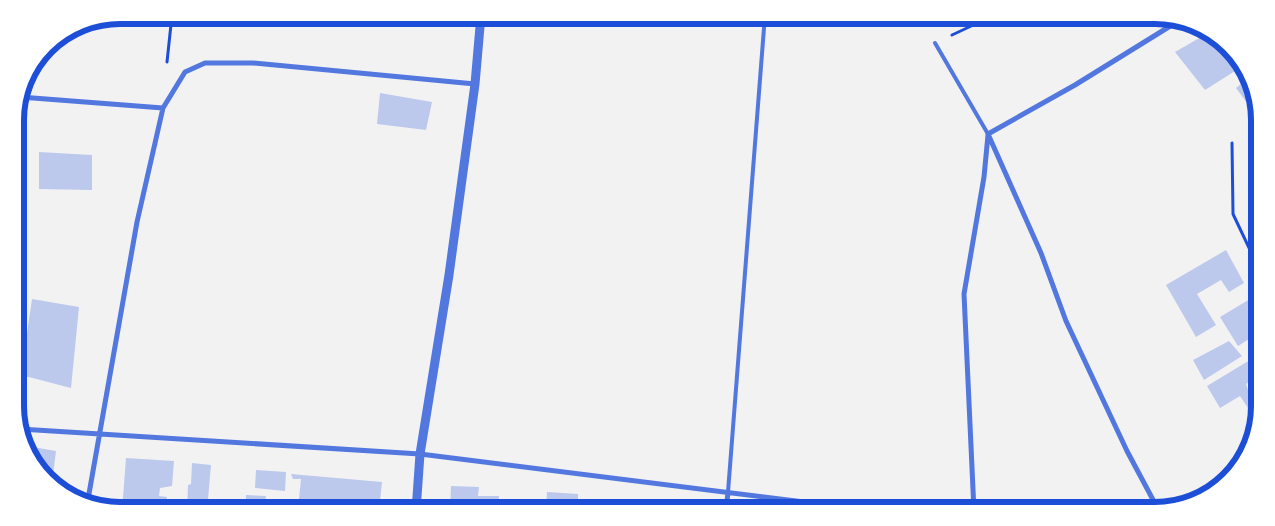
<svg xmlns="http://www.w3.org/2000/svg" width="1275" height="526" viewBox="0 0 1275 526" font-family="'Zilla Slab',serif">
<style>
.building{fill:#bdc9ec}
.lines{fill:none;stroke-linecap:round;stroke-linejoin:round}
.path{stroke:#1d4ed8;stroke-width:3}
.service{stroke:#5277de;stroke-width:4}
.minor{stroke:#5277de;stroke-width:5}
.tertiary{stroke:#5277de;stroke-width:9}
.rim{fill:none;stroke:#1d4ed8;stroke-width:6}
</style>
<rect width="100%" height="100%" fill="#f2f2f2"/>
<path class="building" d="M 1208,33 L 1237,55 L 1243,66 L 1205,90 L 1175,52 Z
M 1248,78 L 1259,106 L 1259,119 L 1236,88 Z
M 380,93 L 432,102 L 426,130 L 377,124 Z
M 39,152 L 92,155 L 92,190 L 39,189 Z
M 1226,250 L 1244,283 L 1229,292 L 1221,280 L 1197,294 L 1216,325 L 1196,337 L 1166,285 Z
M 32,299 L 79,307 L 71,388 L 21,375 Z
M 1250,299 L 1260,315 L 1260,332 L 1238,346 L 1220,317 Z
M 16,336 L 21,337 L 21,375 L 16,374 Z
M 1229,341 L 1242,356 L 1204,380 L 1193,360 Z
M 1250,360 L 1259,376 L 1246,384 L 1249,393 L 1258,390 L 1260,394 L 1260,405 L 1250,411 L 1240,396 L 1220,408 L 1207,386 Z
M 27,446 L 56,451 L 52,482 L 37,470 Z
M 126,458 L 174,461 L 172,486 L 160,488 L 159,496 L 167,497 L 166,511 L 122,511 Z
M 192,463 L 211,465 L 207,511 L 187,511 L 188,485 L 191,484 Z
M 256,470 L 286,472 L 285,491 L 255,488 Z
M 291,474 L 382,482 L 379,511 L 293,511 L 294,499 L 299,499 L 301,479 L 293,479 Z
M 451,486 L 479,487 L 478,496 L 499,496 L 498,511 L 450,511 Z
M 547,492 L 578,494 L 578,503 L 624,505 L 624,511 L 546,511 Z
M 246,495 L 266,496 L 264,511 L 245,511 Z
M 521,499 L 532,499 L 532,511 L 510,511 L 510,509 L 513,509 L 511,503 L 521,503 Z
M 648,505 L 694,507 L 694,511 L 648,511 Z"/>
<g class="lines">
<path class="path" d="M 952,35 L 982,21 L 978,15
M 167,62 L 172,15
M 1232,143 L 1233,214 L 1260,271"/>
<path class="service" d="M 935,43 L 988,134
M 728,492 L 765,15"/>
<path class="minor" d="M 20,97 L 163,108
M 988,134 L 1041,253 L 1066,321 L 1127,451 L 1159,511
M 988,134 L 1075,85 L 1180,20
M 20,429 L 420,454 L 877,511
M 87,505 L 137,222 L 163,108 L 185,72 L 205,63 L 253,63 L 475,84
M 726,511 L 728,492
M 974,511 L 964,294 L 984,177 L 988,135"/>
<path class="tertiary" d="M 416,511 L 420,454 L 449,275 L 475,84 L 481,15"/>
</g>
<path d="M0 0H1275V526H0ZM120 24H1155A96 96 0 0 1 1251 120V406A96 96 0 0 1 1155 502H120A96 96 0 0 1 24 406V120A96 96 0 0 1 120 24Z" fill="#fff" fill-rule="evenodd"/>
<path class="rim" d="M120 24H1155A96 96 0 0 1 1251 120V406A96 96 0 0 1 1155 502H120A96 96 0 0 1 24 406V120A96 96 0 0 1 120 24Z"/>
</svg>
